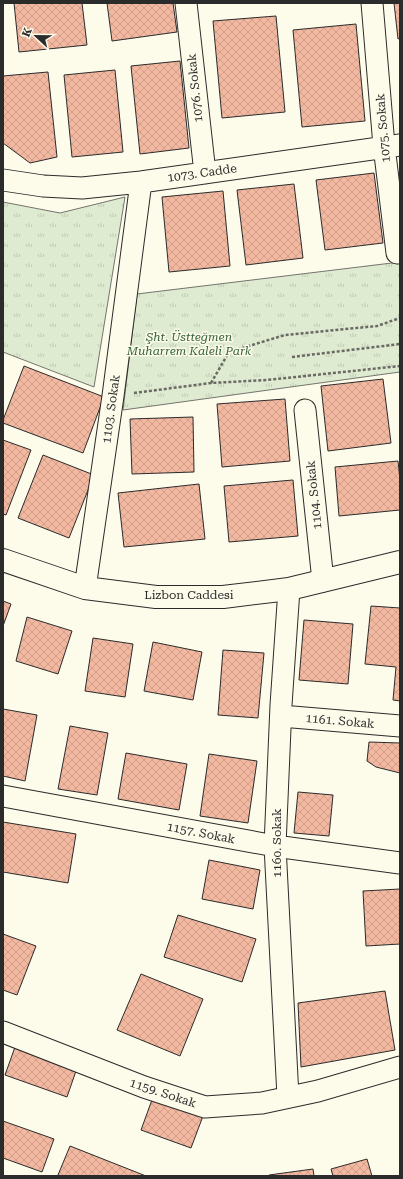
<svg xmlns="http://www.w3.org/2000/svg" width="403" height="1179" viewBox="0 0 403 1179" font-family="'Roboto Serif',serif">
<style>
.park{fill:url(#park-tufts);stroke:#74746e}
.building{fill:url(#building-cross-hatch);stroke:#2b2b2b}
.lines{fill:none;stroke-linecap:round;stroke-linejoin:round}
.minor-casing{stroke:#2b2b2b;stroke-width:23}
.major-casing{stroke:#2b2b2b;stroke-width:24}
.path{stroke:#6a6964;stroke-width:2.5;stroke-dasharray:3 2;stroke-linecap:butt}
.minor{stroke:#fdfbea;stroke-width:21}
.major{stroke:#fdfbea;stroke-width:22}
.labels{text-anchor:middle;stroke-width:3;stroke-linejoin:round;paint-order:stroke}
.street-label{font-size:12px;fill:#2b2b2b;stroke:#fdfbea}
.park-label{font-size:12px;font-style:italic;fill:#34623c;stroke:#fdfbea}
</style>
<defs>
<pattern id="park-tufts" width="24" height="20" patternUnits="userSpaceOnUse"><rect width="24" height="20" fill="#deebd1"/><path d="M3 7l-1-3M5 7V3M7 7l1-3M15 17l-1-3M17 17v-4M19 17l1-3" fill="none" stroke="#bfcab4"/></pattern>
<pattern id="building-cross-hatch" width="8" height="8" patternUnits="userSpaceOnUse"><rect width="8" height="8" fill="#f2b8a0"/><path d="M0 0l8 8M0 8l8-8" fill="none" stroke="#d09e8a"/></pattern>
</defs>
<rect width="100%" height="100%" fill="#fdfbea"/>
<path class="park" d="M 125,197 L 94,387 L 3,352 L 3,202 L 60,213 Z
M 400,262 L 400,372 L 123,410 L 137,294 Z"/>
<path class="building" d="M 14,3 L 82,3 L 87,45 L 19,52 Z
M 107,3 L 173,3 L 177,32 L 112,41 Z
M 394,3 L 400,3 L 400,38 L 398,39 Z
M 276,16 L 285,112 L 222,118 L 213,21 Z
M 356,24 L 365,121 L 302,127 L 293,30 Z
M 180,61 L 189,148 L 140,154 L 131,66 Z
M 115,70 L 123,152 L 72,157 L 64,75 Z
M 48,72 L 57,157 L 30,163 L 3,143 L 3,76 Z
M 374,173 L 383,243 L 325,250 L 316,180 Z
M 294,184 L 303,258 L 246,265 L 237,190 Z
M 223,191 L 230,266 L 169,272 L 162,197 Z
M 24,366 L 104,397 L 83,453 L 3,423 L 3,420 Z
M 383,379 L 391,443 L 328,451 L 321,386 Z
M 285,399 L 290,461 L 222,467 L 217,404 Z
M 193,417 L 194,472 L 132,474 L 130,419 Z
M 3,440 L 31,450 L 6,515 L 3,514 Z
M 43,455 L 94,475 L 69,538 L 18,518 Z
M 398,461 L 400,480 L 400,510 L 339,516 L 335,467 Z
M 293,480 L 298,536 L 229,542 L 224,486 Z
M 199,484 L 205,539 L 124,547 L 118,493 Z
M 3,601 L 11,604 L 3,626 Z
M 371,606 L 400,608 L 400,701 L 393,700 L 396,667 L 365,664 Z
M 27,617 L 72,631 L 58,674 L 16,661 Z
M 304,620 L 353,624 L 348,684 L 299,680 Z
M 93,638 L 133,644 L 125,697 L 85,691 Z
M 153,642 L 202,652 L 193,700 L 144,691 Z
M 223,650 L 264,653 L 258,718 L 218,715 Z
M 3,709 L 37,715 L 25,781 L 3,776 Z
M 70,726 L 108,733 L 97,795 L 58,789 Z
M 369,742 L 400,743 L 400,773 L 376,767 L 367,761 Z
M 126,753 L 187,764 L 179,810 L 118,799 Z
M 209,754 L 257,761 L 248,823 L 200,816 Z
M 298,792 L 333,795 L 329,836 L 294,833 Z
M 3,822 L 76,834 L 68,883 L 3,872 Z
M 209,860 L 260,870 L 253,909 L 202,899 Z
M 400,889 L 400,944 L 366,946 L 363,891 Z
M 178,915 L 256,939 L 242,982 L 164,957 Z
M 3,934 L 36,946 L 17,995 L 3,990 Z
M 141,974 L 203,999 L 180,1056 L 117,1030 Z
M 385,991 L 395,1050 L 301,1067 L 298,1003 Z
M 15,1047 L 77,1068 L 67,1097 L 5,1075 Z
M 153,1097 L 203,1116 L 191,1148 L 141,1130 Z
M 3,1121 L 54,1139 L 42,1172 L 3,1158 Z
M 70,1146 L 146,1176 L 62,1176 L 58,1175 Z
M 367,1159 L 372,1176 L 333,1176 L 331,1169 Z
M 313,1169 L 314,1176 L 269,1176 L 269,1175 Z"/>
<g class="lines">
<defs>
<path id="minor" d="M 186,3 L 205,173
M 372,3 L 384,146 L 397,253
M 3,180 L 43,186 L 82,188 L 141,182 L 400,145
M 305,410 L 323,581
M 85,588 L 113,396 L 141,182
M 281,716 L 400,726
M 3,796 L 275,846 L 400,863
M 3,1032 L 144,1087 L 205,1107 L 262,1103 L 318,1091 L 400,1067
M 288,1097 L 275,846 L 281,705 L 289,589"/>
<path id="major" d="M 3,560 L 85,588 L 156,597 L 223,597 L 289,589 L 400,562"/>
</defs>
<use href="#minor" class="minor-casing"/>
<use href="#major" class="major-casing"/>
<path class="path" d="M 292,357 L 400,344
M 211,383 L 229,352 L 285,335 L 377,326 L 400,318
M 134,393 L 211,383 L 267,380 L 400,366"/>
<use href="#minor" class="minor"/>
<use href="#major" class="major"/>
</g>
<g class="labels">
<g class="street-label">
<text transform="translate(195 88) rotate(-96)" y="4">1076. Sokak</text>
<text transform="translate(383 128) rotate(-95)" y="4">1075. Sokak</text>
<text transform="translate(202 173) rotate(-8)" y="4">1073. Cadde</text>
<text transform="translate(111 409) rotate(-82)" y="4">1103. Sokak</text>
<text transform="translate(314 495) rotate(-96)" y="4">1104. Sokak</text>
<text x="189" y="599">Lizbon Caddesi</text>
<text transform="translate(340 721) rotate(5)" y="4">1161. Sokak</text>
<text transform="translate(201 833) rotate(11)" y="4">1157. Sokak</text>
<text transform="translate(277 843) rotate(-90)" y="4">1160. Sokak</text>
<text transform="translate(163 1093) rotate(18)" y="4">1159. Sokak</text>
</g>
<g class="park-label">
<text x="189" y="341">Şht. Üstteğmen<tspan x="189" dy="14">Muharrem Kaleli Park</tspan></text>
</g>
</g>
<rect width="403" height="1179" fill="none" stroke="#2b2b2b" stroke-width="8"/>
<g transform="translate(36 36) rotate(292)" stroke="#fdfbea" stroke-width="3" paint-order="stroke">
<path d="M0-3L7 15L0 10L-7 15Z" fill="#2b2b2b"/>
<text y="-6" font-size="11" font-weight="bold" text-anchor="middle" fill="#2b2b2b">K</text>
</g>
</svg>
